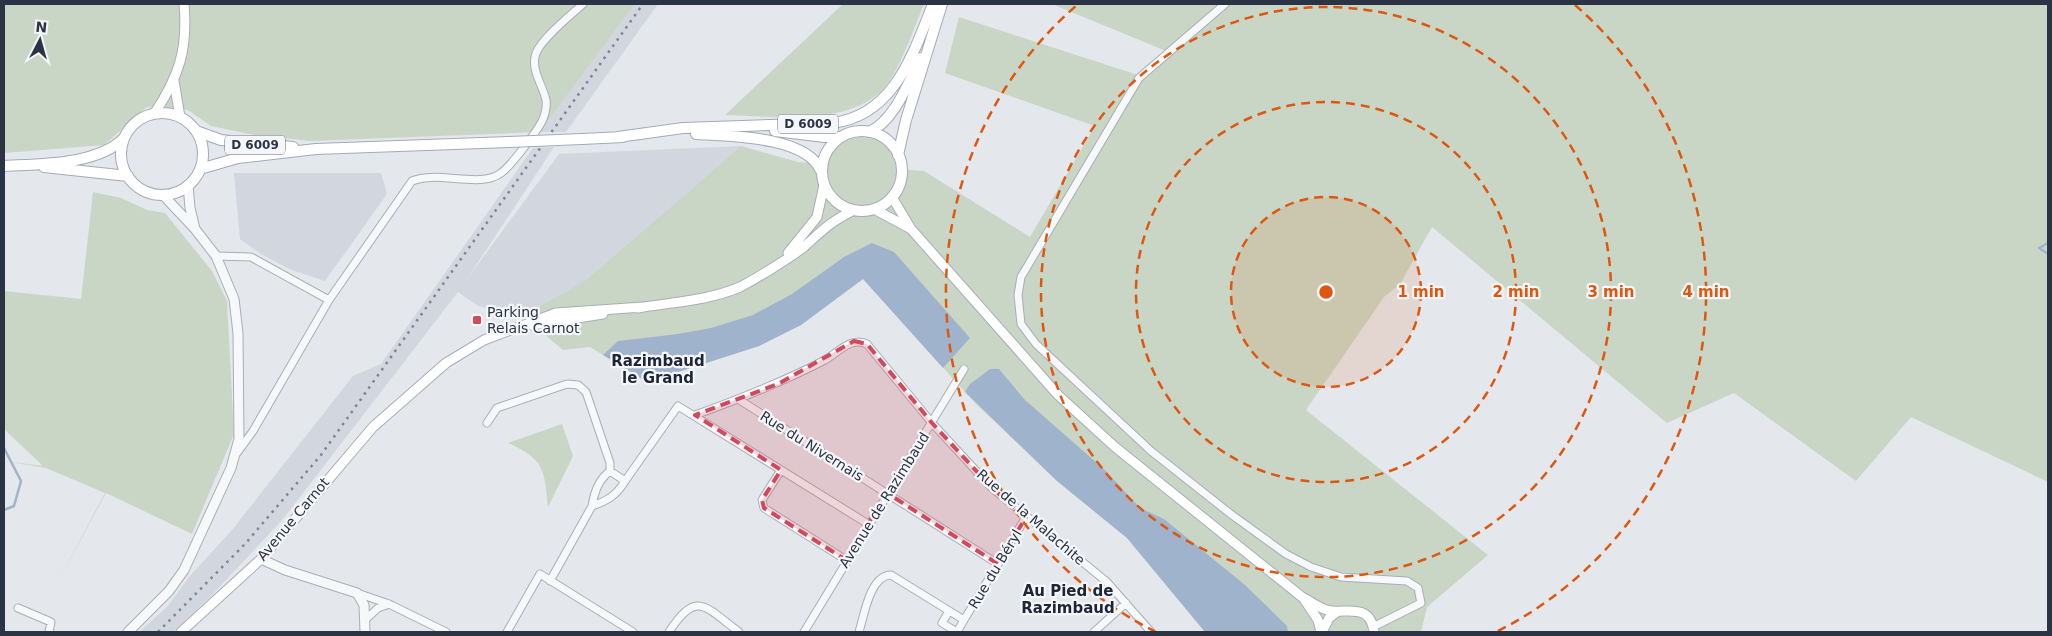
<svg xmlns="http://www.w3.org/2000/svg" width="2052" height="636" viewBox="0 0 2052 636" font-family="'DejaVu Sans',sans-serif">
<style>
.built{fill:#d2d6de}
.green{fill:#c9d6c5}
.water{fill:#9fb4cc}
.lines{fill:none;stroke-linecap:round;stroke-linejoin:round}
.stream{stroke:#9fb4cc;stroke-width:2.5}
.minor-casing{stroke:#a9aeb7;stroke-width:9}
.tertiary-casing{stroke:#a9aeb7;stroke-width:11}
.secondary-casing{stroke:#a9aeb7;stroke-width:11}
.primary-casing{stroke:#a3abb8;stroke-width:12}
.minor{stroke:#f7f8fa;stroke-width:7}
.tertiary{stroke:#f7f8fa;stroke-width:9}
.secondary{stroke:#fff;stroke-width:9}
.primary{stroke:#fff;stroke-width:10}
.rail{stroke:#7d8696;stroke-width:2.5;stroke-dasharray:2.5 5;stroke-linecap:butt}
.primary-bridge-casing{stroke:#a3abb8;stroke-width:12;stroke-linecap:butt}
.primary-bridge{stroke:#fff;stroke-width:10}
.marked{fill:#d1495b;fill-opacity:0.2;stroke:#d1495b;stroke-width:4;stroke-dasharray:10 6;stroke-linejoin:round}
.ring{fill:none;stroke:#df570f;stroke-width:2.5;stroke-dasharray:9 6}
.poi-dot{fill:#d1495b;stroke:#f4f6f9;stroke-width:2}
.labels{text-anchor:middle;stroke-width:4.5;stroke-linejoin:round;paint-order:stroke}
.shield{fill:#f4f6f9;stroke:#676e7b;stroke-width:1}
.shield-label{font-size:12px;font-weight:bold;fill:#2b3445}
.poi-label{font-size:14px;fill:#2b3445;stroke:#f4f6f9;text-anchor:start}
.street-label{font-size:14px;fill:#2b3445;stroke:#f4f6f9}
.neighbourhood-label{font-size:15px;font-weight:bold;fill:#1d2536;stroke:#f4f6f9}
.centre{fill:#df570f;stroke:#f4f6f9;stroke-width:2.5}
.ring-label{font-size:15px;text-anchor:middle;font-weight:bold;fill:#df570f;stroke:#f4f6f9;stroke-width:4.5;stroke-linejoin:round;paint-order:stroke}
</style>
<rect width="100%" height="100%" fill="#e4e7ec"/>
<path class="built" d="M 635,4 L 658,4 L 566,132 L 540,132 Z
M 741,146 L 587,279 L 523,316 L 478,306 L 458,292 L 283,519 L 211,596 L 173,632 L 139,632 L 168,606 L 189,577 L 232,530 L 353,376 L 381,364 L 533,148 L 554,147 L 467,279 L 559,154 Z
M 234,173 L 381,173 L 387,194 L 325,281 L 289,269 L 261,254 L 240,239 Z"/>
<path class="green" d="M 4,4 L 635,4 L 540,132 L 310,141 L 254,135 L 211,126 L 188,110 L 147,107 L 104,145 L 4,153 Z
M 843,4 L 924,4 C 914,28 901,67 885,87 C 851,127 772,116 725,115 Z
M 1052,4 L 2048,4 L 2048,248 L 2046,249 L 2048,251 L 2048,482 L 1911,417 L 1856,481 L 1734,393 L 1667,423 L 1432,227 L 1400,284 L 1384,297 L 1306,410 L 1488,555 L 1427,607 L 1421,632 L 1205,632 L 1127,538 L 1057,481 L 976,404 L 863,279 L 801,325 L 759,346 L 647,382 L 590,347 L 563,350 L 523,316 L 587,279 L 741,146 L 798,162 L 827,164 C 840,126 891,128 896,169 L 924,171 L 1030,237 L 1095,126 L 945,73 L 959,17 L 1141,76 L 1166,51 Z
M 93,192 L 121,198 L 147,210 L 165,213 L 212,271 L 227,301 L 234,434 L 192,534 L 106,493 L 57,583 L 105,493 L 46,468 L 4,461 L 43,466 L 4,429 L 4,291 L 81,299 Z
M 562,424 L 573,456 L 548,507 C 544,469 545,460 508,443 Z"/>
<path class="water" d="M 872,243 L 894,252 L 970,338 L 943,368 L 863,279 L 801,325 L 759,346 L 647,382 L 603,355 L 618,341 L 678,334 L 711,328 L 753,315 L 792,294 L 844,257 Z
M 990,369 L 999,369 L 1025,400 L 1105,470 L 1140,508 L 1164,519 L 1245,585 L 1287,626 L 1288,632 L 1205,632 L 1127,538 L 1057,481 L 965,392 L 970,384 Z"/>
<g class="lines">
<path class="stream" d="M 2048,243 L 2039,248 L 2048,254
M 4,448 L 21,481 L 14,506 L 4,510"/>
<defs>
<path id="minor" d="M 1225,4 L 1139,78 L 1021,277 L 1018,295 L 1021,324 L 1036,344 L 1151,451 L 1232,515 L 1286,554 L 1311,567 L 1341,577 L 1407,581 L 1418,588 L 1421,603 L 1373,627
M 216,256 L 251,257 L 329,300
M 738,399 L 998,564
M 695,415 C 739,399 781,383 823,361 C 837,354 850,336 867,344 L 932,423 L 992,488 L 1107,582 L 1151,632
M 487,423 L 497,408 L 567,384 L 578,385 L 586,392 L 610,463 L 610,471
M 237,453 L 253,431 L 329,300 L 412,181 C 438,170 480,189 501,173 C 510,167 539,129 543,119 C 545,115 547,105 546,100 C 543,86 532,72 535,57 C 537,42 571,15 583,4
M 781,470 L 762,500 L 764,508 L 846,560
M 610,471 L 625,481 C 617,495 607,501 592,506 C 594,493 599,479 610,471 Z
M 625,481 L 678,406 L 868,524
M 550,581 L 592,506
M 357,593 L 389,604 L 446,632
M 18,608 L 51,622 L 49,632
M 949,611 L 942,623 L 957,632 L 964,620
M 365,620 L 378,608 L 389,604
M 507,632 L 540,574 L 633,632
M 669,632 C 697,589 705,607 739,632
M 804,632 L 964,369
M 859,632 C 864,616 870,575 891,575 L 964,620 L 1026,517
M 1094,632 L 1126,603"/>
<path id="tertiary" d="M 188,185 L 190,208 L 195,229
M 261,559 L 285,570 L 357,593 L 364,605 L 365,632
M 128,632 L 169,591 L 184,570 L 231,468 L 239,439 L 238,333 L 234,299 L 216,256 L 195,229 L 163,195"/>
<path id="secondary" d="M 174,81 L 180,117
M 154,114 C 179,77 188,49 184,4
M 892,197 L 911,229 L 1058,395 L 1115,447 L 1302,597 C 1310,601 1319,608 1327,610 C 1345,615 1370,601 1374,632
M 874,209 L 911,229
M 788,253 L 817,217 L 824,185
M 638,308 C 673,302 707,301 740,287 C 754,280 793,256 805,246 C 824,229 830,222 854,210
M 532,325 L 603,314
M 1304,599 L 1318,620 L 1321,632
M 181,632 L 261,559 L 373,427 L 446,363 L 484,340 L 556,313 L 643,307
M 1322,632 L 1329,618 L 1337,612"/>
<path id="primary" d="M121 154a41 41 0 1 1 82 0a41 41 0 1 1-82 0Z
M822 171a40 40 0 1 1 80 0a40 40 0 1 1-80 0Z
M 196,131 L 221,140 L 293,147
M 775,131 L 825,137 L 841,137
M 869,132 C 894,122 909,81 921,58
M 696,134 C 729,136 807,136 821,171
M 618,137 L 683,128 L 832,123 C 894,116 913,54 933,4
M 582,139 L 623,137
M 898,155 L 906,120 L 942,4
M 4,166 C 40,164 98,165 124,138
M 44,167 L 128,176
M 200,169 L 238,158 L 316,149 L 509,142"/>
</defs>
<use href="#minor" class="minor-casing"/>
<use href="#tertiary" class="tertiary-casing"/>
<use href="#secondary" class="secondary-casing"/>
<use href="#primary" class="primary-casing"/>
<use href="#minor" class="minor"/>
<use href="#tertiary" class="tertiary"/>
<use href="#secondary" class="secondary"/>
<use href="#primary" class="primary"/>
<path class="rail" d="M 158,632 L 245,544 L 321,455 L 643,4"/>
<defs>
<path id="primary-bridge" d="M 509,142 L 582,139"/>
</defs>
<use href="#primary-bridge" class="primary-bridge-casing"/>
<use href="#primary-bridge" class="primary-bridge"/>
</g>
<path class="marked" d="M 854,341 L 867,344 L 932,423 L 992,488 L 1026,517 L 998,564 L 887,493 L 846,560 L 764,508 L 762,500 L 781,470 L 695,415 L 778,384 Z"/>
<circle cx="1326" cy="292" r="95" fill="#df570f" fill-opacity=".12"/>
<g class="ring">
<circle cx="1326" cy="292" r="95"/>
<circle cx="1326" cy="292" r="190"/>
<circle cx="1326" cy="292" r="285"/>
<path d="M1156 632A380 380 0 0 1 1077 5M1575 5A380 380 0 0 1 1496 632"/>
</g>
<rect class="poi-dot" x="472" y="315" width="10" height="10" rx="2.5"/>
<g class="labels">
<g class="shield">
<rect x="778" y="114.5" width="60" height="19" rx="4"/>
<rect x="225" y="135.5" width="60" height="19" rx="4"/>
</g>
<g class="shield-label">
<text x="808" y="128">D 6009</text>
<text x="255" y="149">D 6009</text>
</g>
<g class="poi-label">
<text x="487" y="317">Parking<tspan x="487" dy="16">Relais Carnot</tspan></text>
</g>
<g class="street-label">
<text transform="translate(812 446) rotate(32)" y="5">Rue du Nivernais</text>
<text transform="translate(884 500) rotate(-58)" y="5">Avenue de Razimbaud</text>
<text transform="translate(1031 517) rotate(41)" y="5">Rue de la Malachite</text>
<text transform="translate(293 519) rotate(-50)" y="5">Avenue Carnot</text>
<text transform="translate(995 569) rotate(-59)" y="5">Rue du Béryl</text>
</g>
<g class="neighbourhood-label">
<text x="658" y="366">Razimbaud<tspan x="658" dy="17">le Grand</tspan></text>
<text x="1068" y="596">Au Pied de<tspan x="1068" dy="17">Razimbaud</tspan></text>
</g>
</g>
<circle cx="1326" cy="292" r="8" class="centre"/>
<g class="ring-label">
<text x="1421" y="297">1 min</text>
<text x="1516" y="297">2 min</text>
<text x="1611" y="297">3 min</text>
<text x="1706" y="297">4 min</text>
</g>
<rect width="2052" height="636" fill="none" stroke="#2b3445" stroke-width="10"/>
<g transform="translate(40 40) rotate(6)" stroke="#f4f6f9" stroke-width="4" paint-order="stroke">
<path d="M0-4L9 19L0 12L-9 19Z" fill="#2b3445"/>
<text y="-8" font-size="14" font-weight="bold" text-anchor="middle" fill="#2b3445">N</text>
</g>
</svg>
